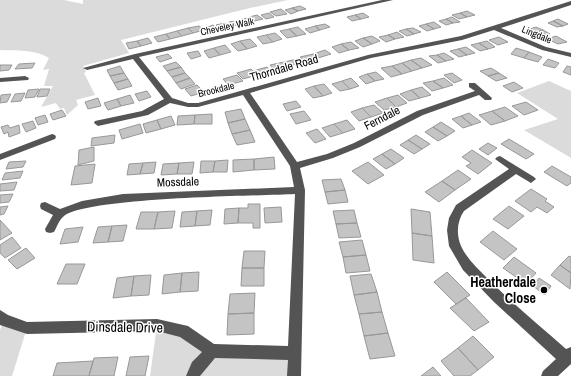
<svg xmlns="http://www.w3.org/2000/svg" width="571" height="376" viewBox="0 0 571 376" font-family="'Archivo Narrow',sans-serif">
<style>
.green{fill:#dbdbdb}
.building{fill:#c4c4c4;stroke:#989898}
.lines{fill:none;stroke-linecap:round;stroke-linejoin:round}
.minor{fill:#545454;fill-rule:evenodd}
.poi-dot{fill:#000;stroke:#fff;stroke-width:1.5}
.labels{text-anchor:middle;stroke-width:3;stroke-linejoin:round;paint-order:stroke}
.far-street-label{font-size:10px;fill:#000;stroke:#fff}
.street-label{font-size:12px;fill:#000;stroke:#fff}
.near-poi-label{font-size:14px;font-weight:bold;fill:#000;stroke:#fff;text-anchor:end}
.near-street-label{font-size:14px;fill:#000;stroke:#fff}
</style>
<rect width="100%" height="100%" fill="#fff"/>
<path class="green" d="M 0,0 L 64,0 L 83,4 L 83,0 L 288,0 L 250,8 L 121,40 L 129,53 L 83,66 L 86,72 L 84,73 L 95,95 L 76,100 L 78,105 L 67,115 L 64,108 L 60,109 L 56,103 L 41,107 L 53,86 L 44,86 L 49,69 L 43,70 L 49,58 C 34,49 17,51 0,50 Z
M 549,81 L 571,91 L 571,158 L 524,130 L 558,119 L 517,93 Z
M 4,320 L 27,328 L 12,376 L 0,376 L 0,330 Z
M 157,325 L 212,351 L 294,353 L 294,376 L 150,376 Z"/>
<path class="building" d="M 300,6 L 306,9 L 298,11 L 292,8 Z
M 292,8 L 298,11 L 291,14 L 285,10 Z
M 281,9 L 287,14 L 276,16 L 270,12 Z
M 467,11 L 475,15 L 467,17 L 460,13 Z
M 269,13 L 274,17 L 266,19 L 261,15 Z
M 363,13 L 369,17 L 361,19 L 355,15 Z
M 460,13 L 467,17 L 459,19 L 452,15 Z
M 257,15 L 263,19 L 254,21 L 249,17 Z
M 355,15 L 361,19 L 352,21 L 347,17 Z
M 452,17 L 460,22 L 453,23 L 446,19 Z
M 247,18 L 252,22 L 244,24 L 239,20 Z
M 446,19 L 453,23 L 446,25 L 439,21 Z
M 558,19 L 568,24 L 563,26 L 553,21 Z
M 237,21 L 241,24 L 232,26 L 229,22 Z
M 553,21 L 563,26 L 557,27 L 548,23 Z
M 434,22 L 441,27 L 434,29 L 426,24 Z
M 225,23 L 230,27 L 221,29 L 216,25 Z
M 325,24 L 330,27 L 320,30 L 315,26 Z
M 426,24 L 434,29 L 427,31 L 419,26 Z
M 213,25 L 218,29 L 211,32 L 205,28 Z
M 199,26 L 204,30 L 193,33 L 188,28 Z
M 315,26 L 320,30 L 310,33 L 305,29 Z
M 298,27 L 306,34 L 297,36 L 289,29 Z
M 536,27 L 543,30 L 534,33 L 527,30 Z
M 188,28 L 193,33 L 182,36 L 177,31 Z
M 413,28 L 421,32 L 414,34 L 406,29 Z
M 289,29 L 297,36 L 287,38 L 280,31 Z
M 406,29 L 414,34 L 407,36 L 399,31 Z
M 543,30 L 550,34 L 541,37 L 534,33 Z
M 177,31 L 182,36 L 170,39 L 166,34 Z
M 397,32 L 404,37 L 395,39 L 388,35 Z
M 275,33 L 282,39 L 273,42 L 266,35 Z
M 166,34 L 170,39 L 158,42 L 154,37 Z
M 266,35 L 273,42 L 263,44 L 257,37 Z
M 388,35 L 395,39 L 386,42 L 379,37 Z
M 372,36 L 380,41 L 372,44 L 363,38 Z
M 556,36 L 567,42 L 558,44 L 547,39 Z
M 499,37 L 508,42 L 498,45 L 489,40 Z
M 148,38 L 152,43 L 141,46 L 137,41 Z
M 363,38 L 372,44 L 363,47 L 355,41 Z
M 250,39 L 257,46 L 247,49 L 240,41 Z
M 137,41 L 141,46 L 129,49 L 126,43 Z
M 240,41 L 247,49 L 238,51 L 231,44 Z
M 487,41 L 495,47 L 488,49 L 479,43 Z
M 351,42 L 359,48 L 349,50 L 341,44 Z
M 479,43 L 488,49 L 480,51 L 471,45 Z
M 341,44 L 349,50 L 339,53 L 332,47 Z
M 225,45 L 231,52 L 220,55 L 214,48 Z
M 466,47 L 475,53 L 467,55 L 458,49 Z
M 214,48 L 220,55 L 209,58 L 204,51 Z
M 516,48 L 529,52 L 524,58 L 511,54 Z
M 458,49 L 467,55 L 459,57 L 450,51 Z
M 325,50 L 331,54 L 318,58 L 313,54 Z
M 198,51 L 201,56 L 191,59 L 187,53 Z
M 529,52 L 542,57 L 538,62 L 524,58 Z
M 444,53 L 454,59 L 446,61 L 437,55 Z
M 168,54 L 172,58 L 160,62 L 156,57 Z
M 313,54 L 318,58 L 305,62 L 300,57 Z
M 437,55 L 446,61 L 438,63 L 429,56 Z
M 421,58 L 432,65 L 422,68 L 411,60 Z
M 297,59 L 301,63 L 288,66 L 284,62 Z
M 548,59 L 559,63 L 555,68 L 543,65 Z
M 411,60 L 422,68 L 412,71 L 402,63 Z
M 176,62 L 181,67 L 167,71 L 163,66 Z
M 284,62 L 288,66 L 274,70 L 270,65 Z
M 35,63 L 32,68 L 15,69 L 19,64 Z
M 402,63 L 412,71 L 402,74 L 392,66 Z
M 12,65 L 9,70 L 0,71 L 0,65 Z
M 120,66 L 124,73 L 110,76 L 107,70 Z
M 392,66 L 402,74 L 391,77 L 381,68 Z
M 567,66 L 571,67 L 571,75 L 563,72 Z
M 181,67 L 185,73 L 172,77 L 167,71 Z
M 267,67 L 271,71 L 257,75 L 253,71 Z
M 491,68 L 499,73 L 488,76 L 480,71 Z
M 251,69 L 257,75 L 243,79 L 237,73 Z
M 376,72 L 384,79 L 375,81 L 367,74 Z
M 124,73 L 128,79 L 114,83 L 110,76 Z
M 185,73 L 190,78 L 176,83 L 172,77 Z
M 452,73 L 462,80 L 454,83 L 444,75 Z
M 499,73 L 507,78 L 496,81 L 488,76 Z
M 367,74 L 375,81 L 366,84 L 359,77 Z
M 237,75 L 243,81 L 228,85 L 223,79 Z
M 190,78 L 195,84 L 181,89 L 176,83 Z
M 351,78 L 359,86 L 350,89 L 342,81 Z
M 444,78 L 453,85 L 443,88 L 433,81 Z
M 128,79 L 132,86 L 118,90 L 114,83 Z
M 342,81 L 350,89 L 340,91 L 332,84 Z
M 433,81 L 443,88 L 432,91 L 423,83 Z
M 514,82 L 523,88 L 512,92 L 503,86 Z
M 324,84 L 332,93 L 323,96 L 314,86 Z
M 197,85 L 204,92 L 191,96 L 185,89 Z
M 314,86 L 323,96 L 313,98 L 305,89 Z
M 422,87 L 431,95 L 420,98 L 411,90 Z
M 39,89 L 35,97 L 25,98 L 28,90 Z
M 40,89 L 50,89 L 47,96 L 37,97 Z
M 411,90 L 420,98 L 409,101 L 400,94 Z
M 147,91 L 151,97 L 139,101 L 135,94 Z
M 25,93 L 21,101 L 11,102 L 15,94 Z
M 11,94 L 7,102 L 0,103 L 1,95 Z
M 130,95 L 134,103 L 121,106 L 117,99 Z
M 398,95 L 407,103 L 396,107 L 387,98 Z
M 98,98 L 101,106 L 88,109 L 85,102 Z
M 387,98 L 396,107 L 384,110 L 375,102 Z
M 117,99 L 121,106 L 108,110 L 104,103 Z
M 296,101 L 301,107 L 287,111 L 283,104 Z
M 526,102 L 538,110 L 524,115 L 512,106 Z
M 374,105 L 383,113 L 371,117 L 362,108 Z
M 505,107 L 518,116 L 505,121 L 492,111 Z
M 362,108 L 371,117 L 359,121 L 351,112 Z
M 241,109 L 245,119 L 228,123 L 225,112 Z
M 62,110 L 66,116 L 53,120 L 50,114 Z
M 304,111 L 311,120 L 296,124 L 290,114 Z
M 492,111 L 505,121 L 491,125 L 479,115 Z
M 469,113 L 481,122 L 472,125 L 461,116 Z
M 212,114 L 212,124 L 194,124 L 195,115 Z
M 45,115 L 48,122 L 38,125 L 35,118 Z
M 195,115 L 194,124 L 177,125 L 178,116 Z
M 171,116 L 175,125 L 161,129 L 157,120 Z
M 461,116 L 472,125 L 463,128 L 452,119 Z
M 245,119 L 250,130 L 232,134 L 228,123 Z
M 157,120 L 161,129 L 146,133 L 143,124 Z
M 347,120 L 355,129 L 343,133 L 334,124 Z
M 33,121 L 36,128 L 26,132 L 22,124 Z
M 441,122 L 455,131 L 447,136 L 433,127 Z
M 140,124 L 143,133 L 122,139 L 119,130 Z
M 334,124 L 343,133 L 330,137 L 322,128 Z
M 8,125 L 10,128 L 19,125 L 20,133 L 9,137 L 8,132 L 4,134 L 1,127 Z
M 433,127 L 447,136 L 438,141 L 425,132 Z
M 317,129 L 326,139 L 315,143 L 306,133 Z
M 250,130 L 255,142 L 237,145 L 232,134 Z
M 115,135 L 114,143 L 91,146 L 92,138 Z
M 416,135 L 430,144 L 422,149 L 408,140 Z
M 509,139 L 534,154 L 526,159 L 501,144 Z
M 408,140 L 422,149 L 414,154 L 400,145 Z
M 488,143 L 497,148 L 488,155 L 479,149 Z
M 94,147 L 94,161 L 78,165 L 79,150 Z
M 391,149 L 404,158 L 395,164 L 382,154 Z
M 472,150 L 492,163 L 478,174 L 466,166 L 471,163 L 462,157 Z
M 382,154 L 395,164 L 386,169 L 373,159 Z
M 274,157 L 275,169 L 254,170 L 254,159 Z
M 254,159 L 254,170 L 233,172 L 233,160 Z
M 228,160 L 227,172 L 213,172 L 215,161 Z
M 26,161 L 23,167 L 6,169 L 9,162 Z
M 201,161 L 215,161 L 213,172 L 200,173 Z
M 156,162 L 154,173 L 140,174 L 143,163 Z
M 194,162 L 192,174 L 177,174 L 179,163 Z
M 368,162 L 384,175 L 368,184 L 352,171 Z
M 143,163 L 140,174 L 127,175 L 129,164 Z
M 179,163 L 177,174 L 161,175 L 163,164 Z
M 95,164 L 92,183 L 71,185 L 75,166 Z
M 552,166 L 571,177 L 571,183 L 567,186 L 544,172 Z
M 458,170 L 471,179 L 455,190 L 442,181 Z
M 23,171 L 20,178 L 2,180 L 5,173 Z
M 341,179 L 345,190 L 325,192 L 322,180 Z
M 442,181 L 455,190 L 439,202 L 425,192 Z
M 17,182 L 14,190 L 0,191 L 0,184 Z
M 531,189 L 547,199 L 545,201 L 554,207 L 547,213 L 537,207 L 531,212 L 515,201 Z
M 345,190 L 348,202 L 328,204 L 325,192 Z
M 13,194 L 9,202 L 0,203 L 0,195 Z
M 248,204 L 260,204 L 260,228 L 253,228 L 253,223 L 238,223 L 239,208 L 248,208 Z
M 8,206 L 4,214 L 0,215 L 0,207 Z
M 509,206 L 524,216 L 508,229 L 493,219 Z
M 281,207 L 282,222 L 265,223 L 264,208 Z
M 239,208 L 238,223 L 224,224 L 225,209 Z
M 411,209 L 430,212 L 432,236 L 412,233 Z
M 212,210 L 210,225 L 195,226 L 197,211 Z
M 354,210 L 357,223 L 336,224 L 333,211 Z
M 175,211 L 172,228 L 154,229 L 158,212 Z
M 197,211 L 195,226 L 180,227 L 182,212 Z
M 141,212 L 158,212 L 154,229 L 136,229 Z
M 0,220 L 12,233 L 0,240 Z
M 357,223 L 361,237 L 339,238 L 336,224 Z
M 127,225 L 123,241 L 108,242 L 112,226 Z
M 112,226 L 108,242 L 93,243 L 98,227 Z
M 83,227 L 78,242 L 60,244 L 65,229 Z
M 493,231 L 517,249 L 504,260 L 480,242 Z
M 412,233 L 432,236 L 434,263 L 413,260 Z
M 12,237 L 21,248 L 5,258 L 0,253 L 0,245 Z
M 362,240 L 366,255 L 343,257 L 339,242 Z
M 26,248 L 35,258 L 17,269 L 8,260 Z
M 244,251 L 265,251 L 264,268 L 242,268 Z
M 366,255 L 370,271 L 346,273 L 343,257 Z
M 569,256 L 571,257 L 571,273 L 560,265 Z
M 514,257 L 536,273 L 526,284 L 503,268 Z
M 66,264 L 85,264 L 77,284 L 57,284 Z
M 560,265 L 571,273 L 570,289 L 551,275 Z
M 242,268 L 264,268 L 264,286 L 241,286 Z
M 199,272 L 198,291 L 180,292 L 182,273 Z
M 447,272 L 470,295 L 456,304 L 434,282 Z
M 182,273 L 180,292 L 162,294 L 164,275 Z
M 371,274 L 377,292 L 354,295 L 350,276 Z
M 151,275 L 149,295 L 131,296 L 134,276 Z
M 134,276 L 131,296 L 113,298 L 117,278 Z
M 539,278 L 551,286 L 545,295 L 533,286 Z
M 377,292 L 382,312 L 359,314 L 354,295 Z
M 255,293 L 254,313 L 228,314 L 230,294 Z
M 466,298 L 489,322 L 474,331 L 450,308 Z
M 382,312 L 388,333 L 364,336 L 359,314 Z
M 254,313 L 254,334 L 227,335 L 228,314 Z
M 388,333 L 395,356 L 370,359 L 364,336 Z
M 473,336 L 494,357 L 478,370 L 458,348 Z
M 458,348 L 478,370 L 470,376 L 454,376 L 441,361 Z
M 149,356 L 145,376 L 126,376 L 130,357 Z
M 118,357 L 114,376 L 89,376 L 94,358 Z
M 93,361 L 89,376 L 53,376 L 57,363 Z
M 433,367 L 441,376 L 421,376 Z"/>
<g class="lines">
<path class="minor" d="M 382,0 L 393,0 L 139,57 L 172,98 L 188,103 L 198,103 L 368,55 L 461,36 L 571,1 L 571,5 L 501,28 L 546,47 L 571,53 L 571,57 L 542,50 L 494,30 L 462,40 L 371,58 L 250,93 L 297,162 L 327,154 L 354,143 L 417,111 L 475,91 L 469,87 L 469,83 L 475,83 L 492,98 L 491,100 L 485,100 L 479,95 L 423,115 L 360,147 L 333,158 L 300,168 L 305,190 L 301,376 L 287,376 L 288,360 L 215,358 L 200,376 L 186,376 L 192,362 L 202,352 L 180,337 L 157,331 L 27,334 L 0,325 L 0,310 L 8,315 L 27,322 L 157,319 L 188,326 L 214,344 L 288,346 L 295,194 C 258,196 83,197 63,217 C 59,220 57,227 54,232 L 50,233 L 46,232 L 45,229 L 53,215 L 41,209 L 40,206 L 41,203 L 45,202 L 60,209 L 82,201 L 123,194 L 294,187 L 290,166 L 243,95 L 198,107 L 188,107 L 170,103 L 148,115 L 98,126 L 94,123 L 95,121 L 142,111 L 164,99 L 133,59 L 87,70 L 83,68 L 135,54 Z
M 25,76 L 29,78 L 28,80 L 0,82 L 0,78 Z
M 52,134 L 55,135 L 56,137 L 55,139 L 0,160 L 0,154 Z
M 500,156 L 534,177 L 536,179 L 531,183 L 516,174 L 464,211 C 457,221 456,234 461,246 C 467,259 478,269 488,279 C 513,304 540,326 566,349 L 571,347 L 571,364 L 558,376 L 541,376 L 543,371 L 556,359 L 494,302 L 463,270 L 449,246 L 447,230 L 449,218 L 456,205 L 509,169 L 495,159 L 497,157 Z"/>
</g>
<circle class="poi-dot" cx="544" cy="290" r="4"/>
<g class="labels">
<g class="far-street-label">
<text transform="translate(227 26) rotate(-12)" y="4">Cheveley Walk</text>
<text transform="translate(537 34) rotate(22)" y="4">Lingdale</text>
<text transform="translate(216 89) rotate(-14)" y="4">Brookdale</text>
</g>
<g class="street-label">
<text transform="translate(284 68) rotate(-16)" y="4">Thorndale Road</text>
<text transform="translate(382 118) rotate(-27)" y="4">Ferndale</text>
<text transform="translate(178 182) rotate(-2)" y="4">Mossdale</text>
</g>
<g class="near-poi-label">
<text x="536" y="287">Heatherdale<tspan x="536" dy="16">Close</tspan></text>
</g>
<g class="near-street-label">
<text transform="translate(125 327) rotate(1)" y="5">Dinsdale Drive</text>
</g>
</g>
</svg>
